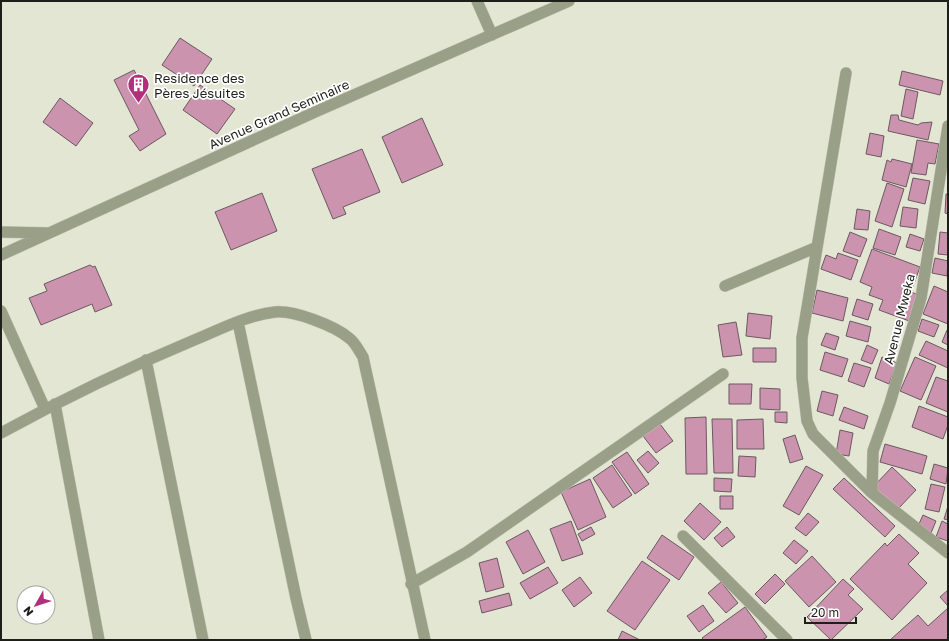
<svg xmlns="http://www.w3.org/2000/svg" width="949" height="641" viewBox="0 0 949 641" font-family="'Golos Text',sans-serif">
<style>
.building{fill:#cb93ae;stroke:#6c5962}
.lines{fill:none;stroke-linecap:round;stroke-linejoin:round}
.minor-casing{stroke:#bfc2b1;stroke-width:12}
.minor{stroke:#9a9f87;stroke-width:11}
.labels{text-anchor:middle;stroke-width:3.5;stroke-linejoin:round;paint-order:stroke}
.poi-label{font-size:13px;fill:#1e1f18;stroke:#fff;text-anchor:start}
.street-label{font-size:13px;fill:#1e1f18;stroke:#fff}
</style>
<rect width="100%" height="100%" fill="#e2e6d2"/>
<path class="building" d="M 180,38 L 212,59 L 194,86 L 162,65 Z
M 134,70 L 166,134 L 140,151 L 129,136 L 139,130 L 114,80 Z
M 902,71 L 943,81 L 940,95 L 899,85 Z
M 200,85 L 235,109 L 217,134 L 183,110 Z
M 906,89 L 918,92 L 913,119 L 901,116 Z
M 60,98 L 93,123 L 76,146 L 43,122 Z
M 891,115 L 898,115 L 899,120 L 918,125 L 921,123 L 932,122 L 928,140 L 888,131 Z
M 422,118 L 443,165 L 402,183 L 382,137 Z
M 870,133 L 884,136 L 881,157 L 866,154 Z
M 917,140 L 939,144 L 935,164 L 928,163 L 926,175 L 911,173 Z
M 362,149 L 380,192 L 343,207 L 346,214 L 333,219 L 312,169 Z
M 892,159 L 912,164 L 906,187 L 882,180 L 887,160 L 891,162 Z
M 913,178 L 930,181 L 925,204 L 908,200 Z
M 887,183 L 904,189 L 892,227 L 875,221 Z
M 262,193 L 277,231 L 231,250 L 215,212 Z
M 946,194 L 948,194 L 948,214 L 945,213 Z
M 903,207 L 918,209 L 916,228 L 900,226 Z
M 857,209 L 870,211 L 868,230 L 854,229 Z
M 879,229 L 901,237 L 895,255 L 873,248 Z
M 850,232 L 867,239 L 860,257 L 843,251 Z
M 940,232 L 948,233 L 948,255 L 938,254 Z
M 910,234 L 924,239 L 920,251 L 906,247 Z
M 872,249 L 920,267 L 911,292 L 921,296 L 912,322 L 879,310 L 883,300 L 869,295 L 872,287 L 860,282 Z
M 838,253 L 858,260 L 851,280 L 821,269 L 826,255 L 836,259 Z
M 935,258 L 948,261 L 947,276 L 932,273 Z
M 90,265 L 93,267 L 95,266 L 112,305 L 95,312 L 92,304 L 41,325 L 29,298 L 47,291 L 44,284 Z
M 934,286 L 948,292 L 948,324 L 923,314 Z
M 817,290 L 848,298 L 843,321 L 812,313 Z
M 857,299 L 873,304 L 868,320 L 852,315 Z
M 748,313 L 772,316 L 770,339 L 746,336 Z
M 922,319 L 939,325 L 934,337 L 918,331 Z
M 850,321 L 871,327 L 868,342 L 846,336 Z
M 736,322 L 742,355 L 723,357 L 718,325 Z
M 947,330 L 948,330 L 948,345 L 942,342 Z
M 826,333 L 839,337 L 835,350 L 821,345 Z
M 926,341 L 948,351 L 948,368 L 919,355 Z
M 867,345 L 878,350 L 872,364 L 861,360 Z
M 753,348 L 776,348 L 776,362 L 753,362 Z
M 825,352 L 848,359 L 842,377 L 820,370 Z
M 882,357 L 897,363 L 889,384 L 875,378 Z
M 915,357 L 936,366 L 921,400 L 900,391 Z
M 854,363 L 871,368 L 864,387 L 848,381 Z
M 936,377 L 948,381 L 948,412 L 926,403 Z
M 729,384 L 752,384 L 751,404 L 729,404 Z
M 760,388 L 780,389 L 780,410 L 760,409 Z
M 822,391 L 838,395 L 833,416 L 817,411 Z
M 919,406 L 948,417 L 948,425 L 943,439 L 912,427 Z
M 844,407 L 868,416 L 864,429 L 839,420 Z
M 775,412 L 787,412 L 787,423 L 775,422 Z
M 706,417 L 707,474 L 686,474 L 685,418 Z
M 712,419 L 732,419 L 733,473 L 714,473 Z
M 763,419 L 764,449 L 737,449 L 737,420 Z
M 660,424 L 673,441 L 656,453 L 643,436 Z
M 840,430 L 853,433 L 849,456 L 836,454 Z
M 795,435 L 803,459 L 790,463 L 783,439 Z
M 885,444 L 927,456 L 922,474 L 880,462 Z
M 648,451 L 659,463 L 648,473 L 637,460 Z
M 627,452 L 649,484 L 635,494 L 612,462 Z
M 739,456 L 756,457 L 755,477 L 738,476 Z
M 934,464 L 948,468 L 946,484 L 930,479 Z
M 612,465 L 632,495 L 613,508 L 593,478 Z
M 806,466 L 823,475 L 799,515 L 783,506 Z
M 892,467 L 916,490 L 897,510 L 873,487 Z
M 714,478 L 732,479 L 731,492 L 714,491 Z
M 844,478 L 895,526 L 885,537 L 833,489 Z
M 590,479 L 606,517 L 578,530 L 561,492 Z
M 931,484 L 945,487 L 939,512 L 925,509 Z
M 720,496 L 733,496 L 733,509 L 720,509 Z
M 700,503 L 721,522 L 704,540 L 684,521 Z
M 948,506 L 948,520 L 944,519 Z
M 808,513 L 819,522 L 806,536 L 795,528 Z
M 923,515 L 936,521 L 931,533 L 918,526 Z
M 571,521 L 583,554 L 562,561 L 550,529 Z
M 942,521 L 948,524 L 948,541 L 936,537 Z
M 591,527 L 595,534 L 582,541 L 578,534 Z
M 727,527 L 735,537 L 722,547 L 714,538 Z
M 528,530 L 545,562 L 523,574 L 506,542 Z
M 899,534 L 919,553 L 908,564 L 927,583 L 892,620 L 850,579 L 885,543 L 887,546 Z
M 662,535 L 694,557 L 679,580 L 647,558 Z
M 794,540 L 808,551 L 796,564 L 783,553 Z
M 812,556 L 836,582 L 809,607 L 785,581 Z
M 497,558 L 504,587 L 486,592 L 479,563 Z
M 642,561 L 670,580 L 635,630 L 607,611 Z
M 548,567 L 558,583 L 530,599 L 520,583 Z
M 775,574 L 785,584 L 765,604 L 755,594 Z
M 580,577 L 592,593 L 574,607 L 562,590 Z
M 843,579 L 854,589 L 848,595 L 863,609 L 831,640 L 807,617 Z
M 721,582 L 738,603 L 726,613 L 708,593 Z
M 948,590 L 948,606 L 940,597 Z
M 509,593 L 512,605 L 482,613 L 479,601 Z
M 703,605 L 714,621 L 699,632 L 687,616 Z
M 745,607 L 767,637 L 762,640 L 704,640 L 702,638 Z
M 948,608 L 948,640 L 890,640 L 918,615 L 928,626 Z
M 622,631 L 640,640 L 618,640 Z"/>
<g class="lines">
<defs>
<path id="minor" d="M 477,1 L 492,35
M 846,73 L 802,338 L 802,378 L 807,421 L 813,434 L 872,493 L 948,553
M 1,232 L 49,233
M 1,255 L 315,112 L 569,1
M 725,286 L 817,247
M 1,311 L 45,409
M 238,322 L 296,598 L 306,640
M 146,360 L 203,640
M 55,404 L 99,640
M 1,433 C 63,399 127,368 192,341 C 219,330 247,315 275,312 C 294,310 335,326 349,338 C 355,342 359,351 363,357 L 425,640
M 872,493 L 873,451 L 890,403 L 921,298 L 948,126
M 683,536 L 787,640
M 411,584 L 467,552 L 723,374"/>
</defs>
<use href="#minor" class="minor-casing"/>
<use href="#minor" class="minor"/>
</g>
<defs>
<symbol id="building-pin" viewBox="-11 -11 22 30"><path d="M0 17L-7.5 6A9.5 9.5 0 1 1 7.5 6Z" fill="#b0307c" stroke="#fff"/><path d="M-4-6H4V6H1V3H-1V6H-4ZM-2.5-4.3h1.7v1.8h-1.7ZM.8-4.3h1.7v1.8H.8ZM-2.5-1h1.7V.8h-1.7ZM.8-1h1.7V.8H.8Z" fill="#fff"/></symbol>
</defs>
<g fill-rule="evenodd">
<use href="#building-pin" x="126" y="72" width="25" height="34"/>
</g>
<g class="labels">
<g class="poi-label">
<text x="154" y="83">Residence des<tspan x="154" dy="15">Pères Jésuites</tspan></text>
</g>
<g class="street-label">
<text transform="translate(279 114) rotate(-24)" y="5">Avenue Grand Seminaire</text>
<text transform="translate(899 319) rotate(-76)" y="5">Avenue Mweka</text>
</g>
</g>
<rect width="949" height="641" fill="none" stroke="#1e1f18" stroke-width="4"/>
<g transform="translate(36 605) rotate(231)"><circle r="19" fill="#ffffff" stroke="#a5a5a3"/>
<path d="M0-3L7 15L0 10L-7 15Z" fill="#b0307c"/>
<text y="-6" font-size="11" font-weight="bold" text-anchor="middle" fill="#1e1f18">N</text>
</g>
<path d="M805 617v6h51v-6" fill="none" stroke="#1e1f18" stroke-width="2"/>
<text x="811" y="617" font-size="12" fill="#1e1f18" stroke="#ffffff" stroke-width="3" paint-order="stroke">20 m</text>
</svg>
